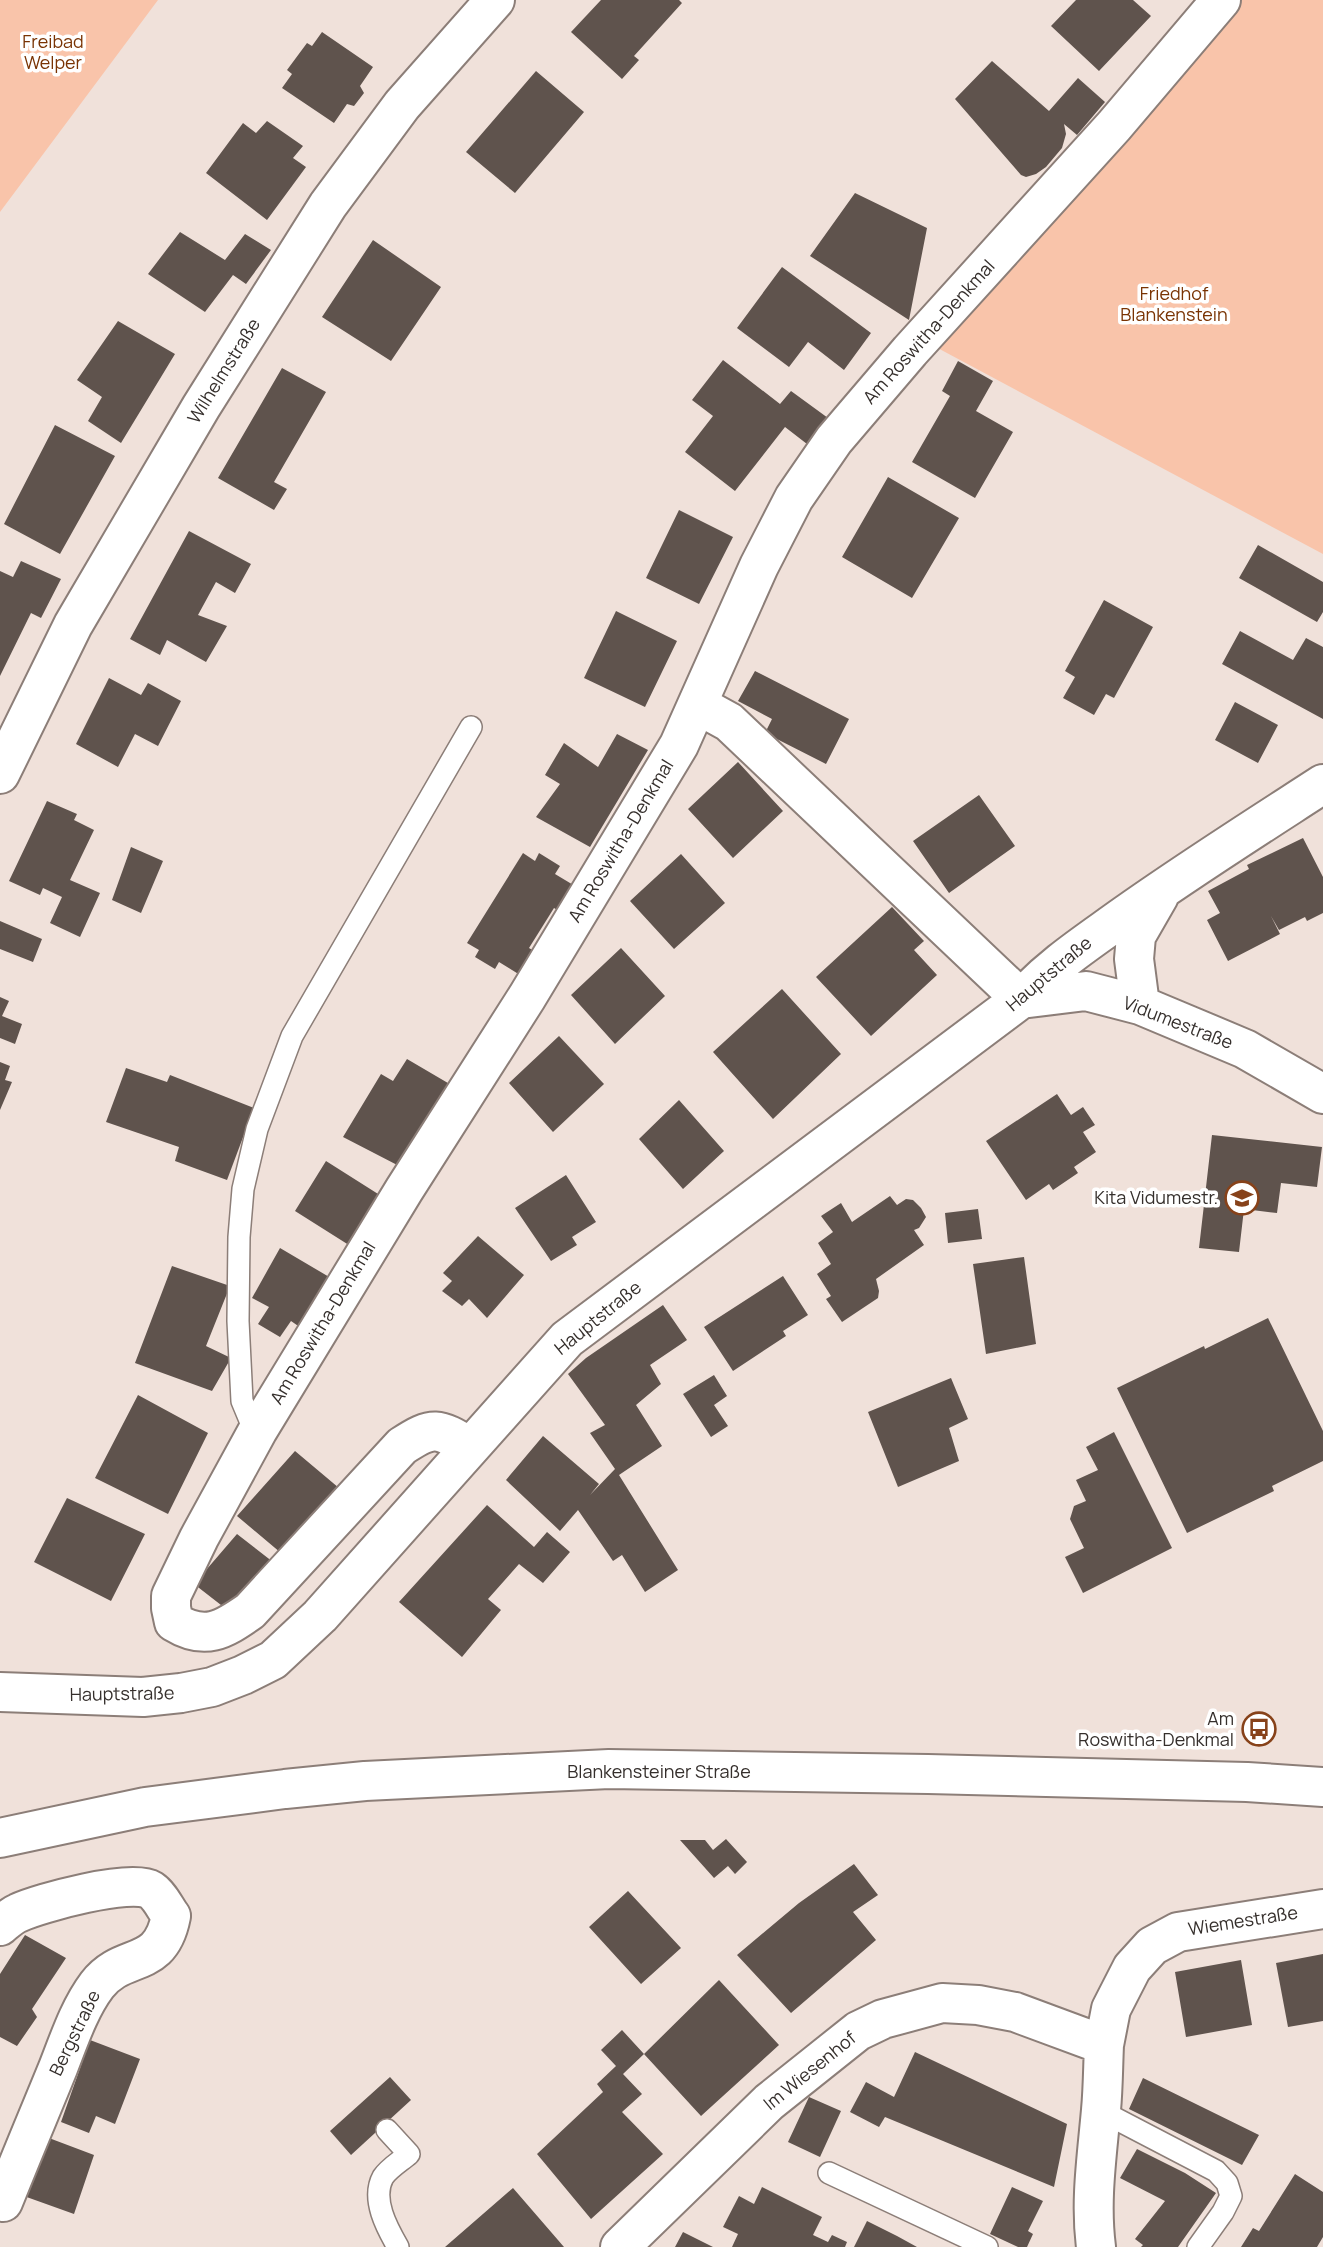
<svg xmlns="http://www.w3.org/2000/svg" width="1323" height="2247" viewBox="0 0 1323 2247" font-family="Manrope,sans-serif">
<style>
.green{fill:#f9c4aa}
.building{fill:#5f534d}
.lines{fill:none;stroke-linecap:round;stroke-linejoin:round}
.lane-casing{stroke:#8c7e78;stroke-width:24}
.street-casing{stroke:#8c7e78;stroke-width:42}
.secondary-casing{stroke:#8c7e78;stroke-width:42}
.lane{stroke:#fff;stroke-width:21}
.street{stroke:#fff;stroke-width:38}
.secondary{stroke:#fff;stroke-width:38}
.labels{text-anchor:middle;stroke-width:7;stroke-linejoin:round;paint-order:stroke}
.park-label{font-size:18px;fill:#793303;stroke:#fff}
.street-label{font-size:18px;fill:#352f2c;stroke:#fff}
.poi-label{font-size:18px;fill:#352f2c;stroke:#fff;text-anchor:end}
</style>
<rect width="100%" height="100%" fill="#f0e1da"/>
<path class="green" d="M 0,0 L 158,0 L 0,212 Z
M 1241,0 L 1323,0 L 1323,554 L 932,345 L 1137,125 Z"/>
<path class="building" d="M 601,0 L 679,0 L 682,3 L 634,56 L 639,60 L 622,79 L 571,32 Z
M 1076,0 L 1133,0 L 1151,16 L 1099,71 L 1051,26 Z
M 322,32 L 373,67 L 360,86 L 364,93 L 354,106 L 347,104 L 334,123 L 282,88 L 292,74 L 287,70 L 307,43 L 312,46 Z
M 992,61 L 1049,111 L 1078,78 L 1105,102 L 1077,135 L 1064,124 L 1066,134 L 1062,148 L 1046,167 L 1036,174 L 1026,177 L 1021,175 L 955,99 Z
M 536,71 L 584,112 L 515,193 L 466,152 Z
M 267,121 L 303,146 L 293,158 L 306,167 L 267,220 L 206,173 L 243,123 L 256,133 Z
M 855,193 L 927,228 L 909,320 L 810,256 Z
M 180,232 L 225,260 L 245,234 L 271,250 L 246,284 L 233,275 L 205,312 L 148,274 Z
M 373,240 L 441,287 L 391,361 L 322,317 Z
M 782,267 L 871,333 L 844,370 L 808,342 L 789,367 L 737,328 Z
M 118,321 L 175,354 L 121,443 L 88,421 L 102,397 L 77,380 Z
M 723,360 L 780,404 L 791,391 L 828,418 L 807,444 L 785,427 L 735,491 L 685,452 L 713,416 L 692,400 Z
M 958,361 L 993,381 L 976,411 L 1013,432 L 975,498 L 912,462 L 950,396 L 942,391 Z
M 282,368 L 326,392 L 274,482 L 287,489 L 274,510 L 218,478 Z
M 55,425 L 115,456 L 60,554 L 4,524 Z
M 888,477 L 959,518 L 912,598 L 842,557 Z
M 679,510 L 733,537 L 699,604 L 646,578 Z
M 189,531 L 251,564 L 235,593 L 216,582 L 198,615 L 227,626 L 206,662 L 167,640 L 160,655 L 130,639 Z
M 1258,545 L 1323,582 L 1323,612 L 1317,622 L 1239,578 Z
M 21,561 L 61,579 L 41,618 L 31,613 L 0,676 L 0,571 L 13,577 Z
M 1104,600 L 1153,627 L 1114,698 L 1106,694 L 1094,715 L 1063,698 L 1075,677 L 1065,671 Z
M 616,611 L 677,641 L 645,707 L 584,678 Z
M 1240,631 L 1293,660 L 1306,638 L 1323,647 L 1323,719 L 1222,664 Z
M 755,671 L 849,719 L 826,764 L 765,733 L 772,719 L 738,701 Z
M 109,678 L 141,695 L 148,683 L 181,701 L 158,746 L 135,734 L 118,767 L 76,744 Z
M 1235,702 L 1278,725 L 1258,763 L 1215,740 Z
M 617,734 L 648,750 L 590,847 L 536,817 L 560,784 L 545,775 L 564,743 L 598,767 Z
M 738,762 L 783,811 L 733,858 L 688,809 Z
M 979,795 L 1015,846 L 949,893 L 913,841 Z
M 47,801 L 77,814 L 74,820 L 94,830 L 70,880 L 100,893 L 80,937 L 50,923 L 62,897 L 43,888 L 40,895 L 9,881 Z
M 1303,838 L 1323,877 L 1323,913 L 1307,921 L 1305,917 L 1279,930 L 1271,916 L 1280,934 L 1228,961 L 1207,920 L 1220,913 L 1208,891 L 1249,869 L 1247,865 Z
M 131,847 L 163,861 L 141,913 L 112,900 Z
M 523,853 L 535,861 L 539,853 L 560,866 L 555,874 L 575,886 L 559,911 L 554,908 L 529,948 L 534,951 L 520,975 L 499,962 L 495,969 L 475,957 L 479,950 L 467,943 Z
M 681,854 L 725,903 L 674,949 L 630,901 Z
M 892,907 L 924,941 L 914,950 L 937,975 L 871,1036 L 816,977 Z
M 0,921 L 42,939 L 33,962 L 0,949 Z
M 621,948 L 665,996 L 615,1044 L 571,995 Z
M 782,989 L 841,1054 L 773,1119 L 713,1052 Z
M 0,997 L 9,1001 L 2,1016 L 22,1024 L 15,1044 L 0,1038 Z
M 559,1036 L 604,1084 L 553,1132 L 509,1083 Z
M 407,1059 L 453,1086 L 403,1168 L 343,1137 L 381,1074 L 393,1081 Z
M 0,1062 L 10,1066 L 5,1080 L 12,1082 L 0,1110 Z
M 126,1068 L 167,1082 L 170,1075 L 254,1108 L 227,1180 L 175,1161 L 179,1147 L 106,1122 Z
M 1057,1094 L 1071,1115 L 1083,1107 L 1095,1125 L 1083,1132 L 1096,1152 L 1074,1167 L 1078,1173 L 1053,1190 L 1049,1184 L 1026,1200 L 986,1141 Z
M 679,1100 L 724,1151 L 683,1189 L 639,1139 Z
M 1212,1135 L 1322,1147 L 1317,1187 L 1281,1183 L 1277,1213 L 1244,1209 L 1239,1252 L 1199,1248 Z
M 326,1161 L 386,1199 L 352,1247 L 295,1211 Z
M 566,1175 L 596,1222 L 572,1237 L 577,1245 L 551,1261 L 515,1208 Z
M 890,1196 L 897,1205 L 906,1199 L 913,1200 L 921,1208 L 926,1217 L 919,1228 L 914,1230 L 924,1245 L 876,1279 L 879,1291 L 878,1298 L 842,1322 L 826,1299 L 831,1296 L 817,1274 L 831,1264 L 818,1243 L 833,1232 L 821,1216 L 841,1203 L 852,1222 Z
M 978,1209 L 982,1239 L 948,1243 L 945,1213 Z
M 478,1236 L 524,1275 L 487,1318 L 469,1299 L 462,1306 L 442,1291 L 452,1281 L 443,1273 Z
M 280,1248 L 336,1281 L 304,1330 L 291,1321 L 280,1337 L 258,1324 L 269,1307 L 252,1298 Z
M 1024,1257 L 1036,1344 L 986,1354 L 973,1264 Z
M 172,1266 L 230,1286 L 206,1346 L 231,1358 L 212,1391 L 135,1363 Z
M 783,1276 L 808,1315 L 783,1331 L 786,1336 L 733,1371 L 704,1327 Z
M 663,1305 L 687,1340 L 650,1365 L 661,1384 L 636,1405 L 662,1446 L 619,1475 L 678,1570 L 645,1592 L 622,1555 L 613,1561 L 578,1510 L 560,1531 L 506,1480 L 543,1436 L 599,1484 L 590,1495 L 615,1469 L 590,1433 L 605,1425 L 568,1374 L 586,1358 Z
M 1268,1318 L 1323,1431 L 1323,1461 L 1272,1486 L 1274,1491 L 1187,1533 L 1117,1388 L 1204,1346 L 1205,1349 Z
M 714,1375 L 727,1396 L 714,1405 L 728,1426 L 711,1437 L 683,1394 Z
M 951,1378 L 968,1419 L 949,1428 L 959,1461 L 898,1487 L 868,1412 Z
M 138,1395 L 208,1433 L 168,1514 L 95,1478 Z
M 1114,1432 L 1172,1548 L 1083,1593 L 1065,1557 L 1084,1548 L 1070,1519 L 1074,1506 L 1086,1501 L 1076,1480 L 1098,1470 L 1086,1447 Z
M 295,1451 L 339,1488 L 281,1553 L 237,1516 Z
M 67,1498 L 145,1534 L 111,1601 L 34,1562 Z
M 487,1505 L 534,1547 L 547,1532 L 570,1552 L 543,1583 L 519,1564 L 488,1599 L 501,1610 L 462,1657 L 399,1602 Z
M 237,1534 L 273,1562 L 230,1612 L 194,1584 Z
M 726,1839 L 747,1862 L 735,1874 L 728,1866 L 714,1878 L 680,1840 L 705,1840 L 713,1850 Z
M 854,1864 L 878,1895 L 853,1912 L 876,1940 L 791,2013 L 737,1955 L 799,1903 Z
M 628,1891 L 681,1948 L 641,1984 L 589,1927 Z
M 25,1935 L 66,1958 L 32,2009 L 37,2017 L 17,2046 L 0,2037 L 0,1974 Z
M 1323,1954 L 1323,2021 L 1288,2027 L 1276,1963 Z
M 1241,1960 L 1252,2025 L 1186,2037 L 1175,1972 Z
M 719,1980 L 779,2045 L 701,2116 L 644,2054 Z
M 622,2030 L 644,2054 L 623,2074 L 642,2094 L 622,2112 L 663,2154 L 591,2219 L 537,2154 L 603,2092 L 597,2084 L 616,2066 L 601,2050 Z
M 90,2040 L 140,2059 L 115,2124 L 96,2116 L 89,2133 L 61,2122 Z
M 915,2052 L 1067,2124 L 1054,2187 L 885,2117 L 879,2127 L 850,2112 L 866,2082 L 894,2097 Z
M 390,2077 L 411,2100 L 351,2155 L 330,2131 Z
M 1143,2078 L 1259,2135 L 1242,2165 L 1129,2109 Z
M 809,2097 L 841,2111 L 820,2157 L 788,2142 Z
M 41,2135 L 94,2155 L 74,2214 L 21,2195 Z
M 1137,2149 L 1185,2173 L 1216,2193 L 1178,2247 L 1141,2247 L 1143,2245 L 1135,2239 L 1165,2201 L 1120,2178 Z
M 1295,2174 L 1323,2192 L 1323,2237 L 1317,2247 L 1241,2247 L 1253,2228 L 1259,2231 Z
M 762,2187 L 822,2217 L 813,2235 L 828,2242 L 832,2235 L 847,2242 L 845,2247 L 732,2247 L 738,2234 L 723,2227 L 739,2196 L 754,2204 Z
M 1012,2187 L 1043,2201 L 1028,2231 L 1033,2234 L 1027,2247 L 1018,2247 L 990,2234 Z
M 513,2188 L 564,2247 L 445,2247 Z
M 867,2221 L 897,2236 L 917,2247 L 854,2247 Z
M 683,2232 L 713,2247 L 675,2247 Z"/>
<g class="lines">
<defs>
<path id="lane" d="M 258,1430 L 252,1425 L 242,1401 L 238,1321 L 239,1237 L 243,1189 L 257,1129 L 292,1036 L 471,727
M 1101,2111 L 1216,2171 L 1227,2183 L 1231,2196 L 1223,2212 L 1198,2247
M 387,2130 L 409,2154 C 401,2161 389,2168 383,2177 C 371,2199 387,2228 398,2247
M 829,2173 L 987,2247"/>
<path id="street" d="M 698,705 L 729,722 L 1021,999
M 0,774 L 73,625 L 201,407 L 328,205 L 402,105 L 495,0
M 1021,999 L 1086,991 L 1140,1005 L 1245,1049 L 1323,1094
M 1140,1005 L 1134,959 L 1136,936 L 1159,896
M 470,1447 C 438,1428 434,1425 402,1446 L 250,1611 C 223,1630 205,1641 174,1622 L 171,1608 L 171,1596 L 199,1538 L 258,1430 L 404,1190 L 527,997 L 679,745 L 759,566 L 794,498 L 834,440 L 910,351 L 1114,126 L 1221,0
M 0,1692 L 143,1697 L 181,1693 L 212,1687 L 243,1675 L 273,1660 L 320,1616 L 567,1339 L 1021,999 C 1051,966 1085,944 1121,918 C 1187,871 1255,828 1323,784
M 0,1926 C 6,1921 11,1916 18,1913 C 39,1903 132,1878 151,1890 C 160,1896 165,1908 171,1916 C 160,1972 124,1950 97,1985 C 79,2009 69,2040 58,2068 C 40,2112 21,2157 3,2202
M 1104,2045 L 1111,2009 L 1132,1968 L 1152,1946 L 1178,1932 L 1323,1909
M 620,2247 L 769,2102 L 858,2031 L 883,2019 L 942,2003 L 978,2005 L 1015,2012 L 1104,2045 C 1103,2067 1103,2089 1101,2110 C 1097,2156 1090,2201 1096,2247"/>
<path id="secondary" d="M 0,1838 L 145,1807 L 285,1789 L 365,1781 L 609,1769 L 928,1774 L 1247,1782 L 1323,1787"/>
</defs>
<use href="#lane" class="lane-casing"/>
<use href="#street" class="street-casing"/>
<use href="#secondary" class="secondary-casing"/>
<use href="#lane" class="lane"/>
<use href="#street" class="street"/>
<use href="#secondary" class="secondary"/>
</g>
<defs>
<symbol id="school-ring" viewBox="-11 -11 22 22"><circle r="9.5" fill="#fff" stroke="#87421a" stroke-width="1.5"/><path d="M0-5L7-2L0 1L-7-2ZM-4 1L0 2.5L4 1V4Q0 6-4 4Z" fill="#87421a"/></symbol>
<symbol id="bus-ring" viewBox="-11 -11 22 22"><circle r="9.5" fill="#fff" stroke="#87421a" stroke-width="1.5"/><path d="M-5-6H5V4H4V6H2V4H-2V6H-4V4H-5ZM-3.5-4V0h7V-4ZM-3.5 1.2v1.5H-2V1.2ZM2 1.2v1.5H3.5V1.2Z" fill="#87421a"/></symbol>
</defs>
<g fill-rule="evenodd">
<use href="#school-ring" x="1223" y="1179" width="38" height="38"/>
<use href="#bus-ring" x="1240" y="1710" width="38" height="38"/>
</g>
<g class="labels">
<g class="park-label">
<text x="53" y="48">Freibad<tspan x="53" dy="21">Welper</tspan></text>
<text x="1174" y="300">Friedhof<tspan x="1174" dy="21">Blankenstein</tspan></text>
</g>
<g class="street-label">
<text transform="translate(929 332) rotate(-48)" y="6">Am Roswitha-Denkmal</text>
<text transform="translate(224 371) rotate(-58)" y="6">Wilhelmstraße</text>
<text transform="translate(621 841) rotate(-59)" y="6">Am Roswitha-Denkmal</text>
<text transform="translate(1049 974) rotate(-40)" y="6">Hauptstraße</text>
<text transform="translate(1178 1023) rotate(21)" y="6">Vidumestraße</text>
<text transform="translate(598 1318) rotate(-39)" y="6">Hauptstraße</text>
<text transform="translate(323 1323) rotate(-59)" y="6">Am Roswitha-Denkmal</text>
<text transform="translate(122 1694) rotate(-1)" y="6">Hauptstraße</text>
<text x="659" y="1778">Blankensteiner Straße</text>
<text transform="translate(1243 1921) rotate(-9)" y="6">Wiemestraße</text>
<text transform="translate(75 2033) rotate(-64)" y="6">Bergstraße</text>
<text transform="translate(810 2071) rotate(-39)" y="6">Im Wiesenhof</text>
</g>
<g class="poi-label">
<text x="1218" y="1204">Kita Vidumestr.</text>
<text x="1234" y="1725">Am<tspan x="1234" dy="21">Roswitha-Denkmal</tspan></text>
</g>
</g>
</svg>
